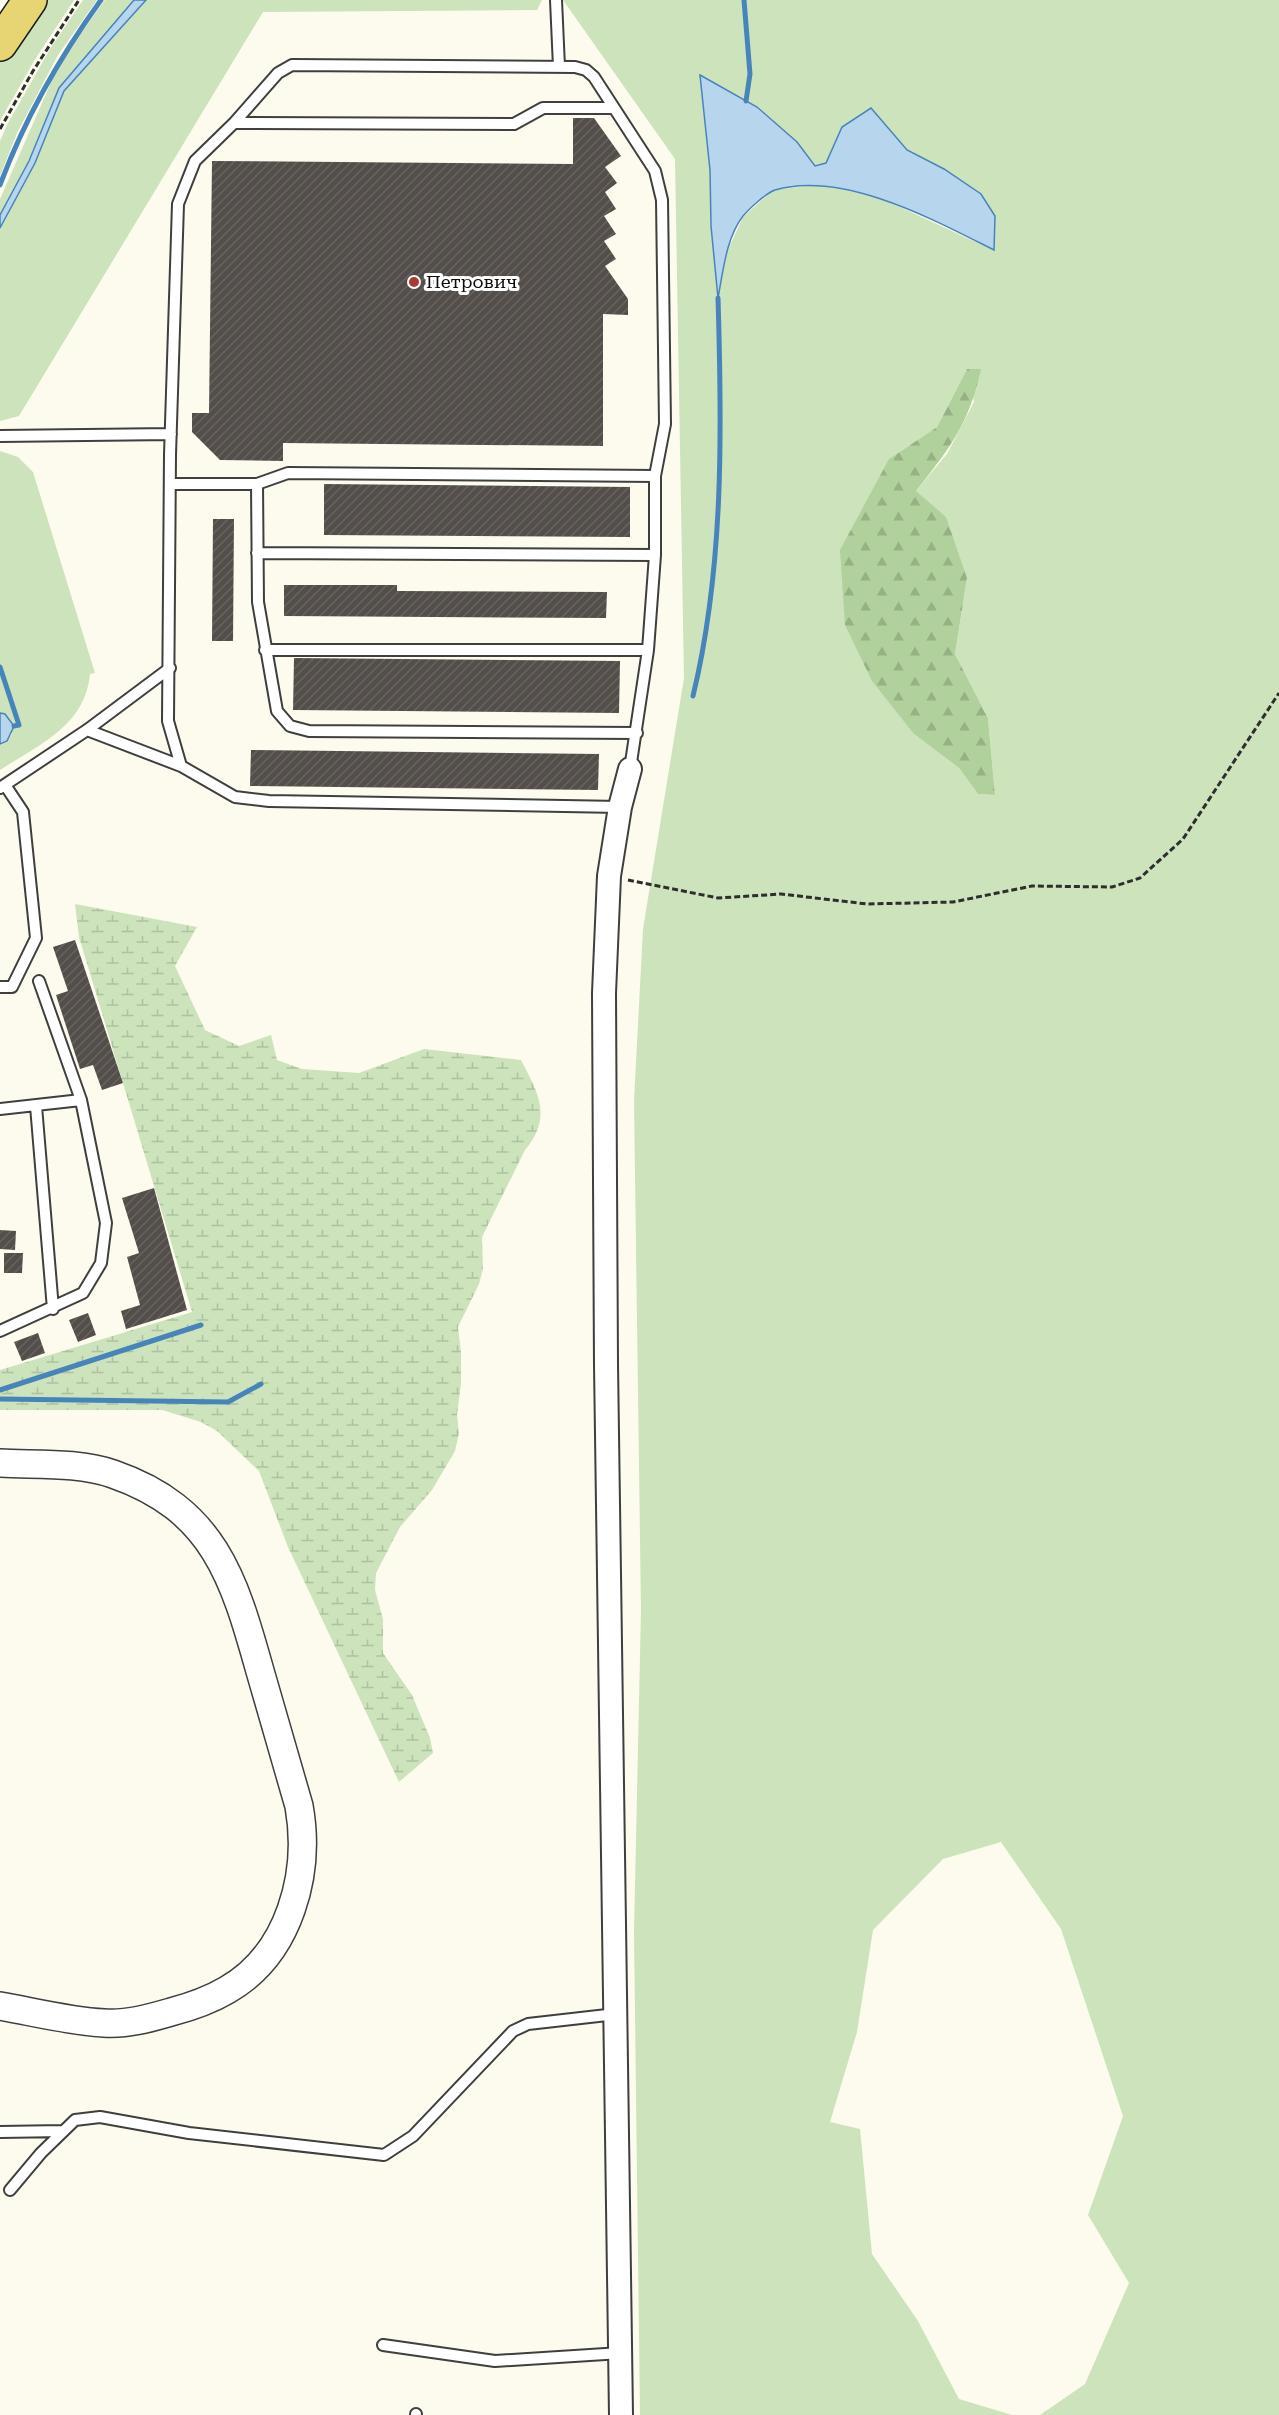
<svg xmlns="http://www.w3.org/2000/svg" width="1279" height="2415" viewBox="0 0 1279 2415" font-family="'Roboto Serif',serif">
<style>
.grass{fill:#cce3bb;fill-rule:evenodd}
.forest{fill:url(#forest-firs)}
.wetland{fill:url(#wetland-marsh)}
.water{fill:#b8d5ee;stroke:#4884bc;stroke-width:1.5}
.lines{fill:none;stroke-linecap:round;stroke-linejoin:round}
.stream{stroke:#4884bc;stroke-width:5}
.building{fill:url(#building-hatch)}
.service-casing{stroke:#3f3f3f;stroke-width:14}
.minor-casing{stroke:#3f3f3f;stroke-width:26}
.tertiary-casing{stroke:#3f3f3f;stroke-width:30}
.primary-casing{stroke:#1d1d1d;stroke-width:36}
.path{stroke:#2e2e2e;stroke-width:3;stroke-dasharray:6 3;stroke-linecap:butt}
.service{stroke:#fff;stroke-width:10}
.minor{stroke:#fff;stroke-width:22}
.tertiary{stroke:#fff;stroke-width:27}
.primary{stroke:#e7d573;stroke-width:33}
.poi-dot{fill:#aa3a36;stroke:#fff;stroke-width:2}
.labels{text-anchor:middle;stroke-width:6;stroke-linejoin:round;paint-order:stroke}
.poi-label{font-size:18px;fill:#0c0c0c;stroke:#fff;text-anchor:start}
</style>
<defs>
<pattern id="forest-firs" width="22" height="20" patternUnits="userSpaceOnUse" patternTransform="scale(1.5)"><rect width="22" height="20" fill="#b0d19c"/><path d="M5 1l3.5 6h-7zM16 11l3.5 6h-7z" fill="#96b285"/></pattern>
<pattern id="wetland-marsh" width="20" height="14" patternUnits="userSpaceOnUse" patternTransform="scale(1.5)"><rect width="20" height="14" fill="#cce3bb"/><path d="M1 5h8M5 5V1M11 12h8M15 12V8" fill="none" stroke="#aec2a0"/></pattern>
<pattern id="building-hatch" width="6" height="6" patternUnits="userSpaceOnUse" patternTransform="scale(1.5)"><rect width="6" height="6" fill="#534e4a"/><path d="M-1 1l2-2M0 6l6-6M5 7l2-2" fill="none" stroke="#676360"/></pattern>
</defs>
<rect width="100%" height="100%" fill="#fdfbed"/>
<path class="grass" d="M 37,0 L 74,0 L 34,61 L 0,121 L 0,55 Z
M 83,0 L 97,0 L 58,55 L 17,133 L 0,176 L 0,141 L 7,125 L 50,49 Z
M 105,0 L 134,0 L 59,88 L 29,161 L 0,215 L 0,199 L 60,62 Z
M 146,0 L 542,0 L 537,10 L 263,12 L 19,416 L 0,421 L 0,228 L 35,163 L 64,91 Z
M 563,0 L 1279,0 L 1279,2415 L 1040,2415 L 1085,2384 L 1129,2283 L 1088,2215 L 1123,2116 L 1061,1929 L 1001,1842 L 943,1859 L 873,1930 L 857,2032 L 830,2122 L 860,2129 L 872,2254 L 918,2321 L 959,2399 L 1012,2415 L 640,2415 L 634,1932 L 641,1610 L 634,1101 L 643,929 L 684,678 L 675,159 ZM 700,75 L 757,107 L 815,166 L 826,163 L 842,127 L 871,108 L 907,150 L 944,169 L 981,194 L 993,250 L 876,196 L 817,185 L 773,190 L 743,217 L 727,252 L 718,296 L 711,226 L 710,170 ZM 967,369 L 974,402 L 947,454 L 916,491 L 967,578 L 955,654 L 988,718 L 995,795 L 978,794 L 959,768 L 914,734 L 889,459 L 937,427 Z
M 0,451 L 18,457 L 33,472 L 95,673 L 90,674 C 85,726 40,744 0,770 L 0,744 L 7,741 L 12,734 L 5,714 L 0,713 Z"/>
<path class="forest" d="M 967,369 L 981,369 C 969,424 950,448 916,491 L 946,517 L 967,578 L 955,654 L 988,718 L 995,795 L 978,794 L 959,768 L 914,734 L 872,681 L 845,625 L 840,550 L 889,459 L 937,427 Z"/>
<path class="wetland" d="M 75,904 L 197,927 L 175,966 L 205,1030 L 239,1046 L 271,1035 L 277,1060 L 302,1069 L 359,1073 L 424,1049 L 521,1060 C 538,1093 553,1116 525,1150 L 482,1237 L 483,1269 L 479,1284 L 458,1327 L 461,1353 L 461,1383 L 457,1415 L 459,1433 L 455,1451 L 432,1490 L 400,1527 L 376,1573 L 375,1590 L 383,1619 L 383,1653 L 412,1695 L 430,1738 L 433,1753 L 399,1782 L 288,1547 L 259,1471 L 217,1431 L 201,1422 L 162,1410 L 0,1410 L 0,1370 L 192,1312 L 79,937 Z"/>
<path class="water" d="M 134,0 L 146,0 L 64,91 L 35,163 L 0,228 L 0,215 L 29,161 L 59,88 Z
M 700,75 L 757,107 L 797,142 L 815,166 L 826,163 L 842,127 L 871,108 L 907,150 L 944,169 L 981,194 L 995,216 L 994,250 C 934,220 843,170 775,190 C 766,193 749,209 743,216 C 726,238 723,272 718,298 L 711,226 L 710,170 Z
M 0,713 L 5,714 L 14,726 L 7,741 L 0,744 Z"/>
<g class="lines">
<path class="stream" d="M 744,0 L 750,74 L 746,101
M 0,185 C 25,118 59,58 101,0
M 0,667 L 19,725 L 14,726
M 693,696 C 724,568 722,429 718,298
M 0,1390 L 201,1325
M 0,1399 L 228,1402 L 261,1384"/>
</g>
<path class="building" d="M 573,118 L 594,118 L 621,156 L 605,167 L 617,183 L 605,192 L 616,209 L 604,216 L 616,234 L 604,241 L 616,259 L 605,266 L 628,299 L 628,315 L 603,314 L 603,446 L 283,443 L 283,461 L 220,460 L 192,432 L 192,413 L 209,413 L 212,161 L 573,164 Z
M 324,484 L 630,487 L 630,537 L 324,535 Z
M 213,519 L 234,519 L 233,641 L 212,641 Z
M 284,585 L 397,585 L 397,591 L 607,592 L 606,618 L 284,616 Z
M 294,658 L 620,661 L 619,713 L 293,710 Z
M 251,750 L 599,754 L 598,790 L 250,786 Z
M 75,940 L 123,1083 L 102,1090 L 93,1065 L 80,1069 L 56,995 L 68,991 L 53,947 Z
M 154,1188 L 187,1310 L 126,1329 L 121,1311 L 140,1305 L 127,1257 L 139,1253 L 122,1198 Z
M 0,1230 L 16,1231 L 15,1250 L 0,1249 Z
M 4,1253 L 23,1253 L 22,1273 L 4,1273 Z
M 88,1313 L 96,1335 L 78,1342 L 69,1320 Z
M 38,1333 L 45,1353 L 22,1361 L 14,1342 Z"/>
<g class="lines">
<defs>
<path id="service" d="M 556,0 L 559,67
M 234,123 L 514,124 L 543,108 L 614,108
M 0,436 L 171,434
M 170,484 L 257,484 L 288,473 L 655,476
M 257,484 L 258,602 L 277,711 L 290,726 L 309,731 L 637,733
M 257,553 L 655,555
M 265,650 L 648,650
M 87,730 L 181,766
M 0,788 L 87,730 L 170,668
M 620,807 L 269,801 L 235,797 L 181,766 L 168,721 L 170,455 L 178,204 L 195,161 L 234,123 L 278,73 L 292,65 L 575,67 L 586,70 L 594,77 L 655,171 L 662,200 L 665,424 L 655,476 L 655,555 L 648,650 L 630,769
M 0,987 L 12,987 L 36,938 L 23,812 L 5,785
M 36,1106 L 53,1309
M 0,1109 L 81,1100
M 0,1331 L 83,1293 L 101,1263 L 106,1223 L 81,1100 L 39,981
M 0,2132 L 63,2131
M 10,2190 L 41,2153 L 75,2120 L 100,2117 L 189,2133 L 384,2155 L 413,2136 L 513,2031 L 528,2024 L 616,2014
M 383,2345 L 495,2361 L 621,2353
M 416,2414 L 416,2415"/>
<path id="minor" d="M 621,2415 L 606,1364 L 604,993 L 609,876 L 620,807 L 630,769"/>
<path id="tertiary" d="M 0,1463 C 36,1465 79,1462 113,1474 C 214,1509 234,1578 260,1671 C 273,1716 286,1761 299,1806 C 311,1873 290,1954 227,1990 C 210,2000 190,2007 171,2012 C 150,2018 126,2025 104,2023 C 69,2021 34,2012 0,2006"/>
<path id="primary" d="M 0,44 L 30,0"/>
</defs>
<use href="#service" class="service-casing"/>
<use href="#minor" class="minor-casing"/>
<use href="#tertiary" class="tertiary-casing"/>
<use href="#primary" class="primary-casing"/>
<path class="path" d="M 0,129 L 33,71 L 79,0
M 628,880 L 718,898 L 781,894 L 867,904 L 953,902 L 1032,886 L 1112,887 L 1140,878 L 1183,839 L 1279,693"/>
<use href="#service" class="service"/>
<use href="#minor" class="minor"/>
<use href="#tertiary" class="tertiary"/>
<use href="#primary" class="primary"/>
</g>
<circle class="poi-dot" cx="414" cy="282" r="6"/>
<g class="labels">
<g class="poi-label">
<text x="426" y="288">Петрович</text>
</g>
</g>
</svg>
